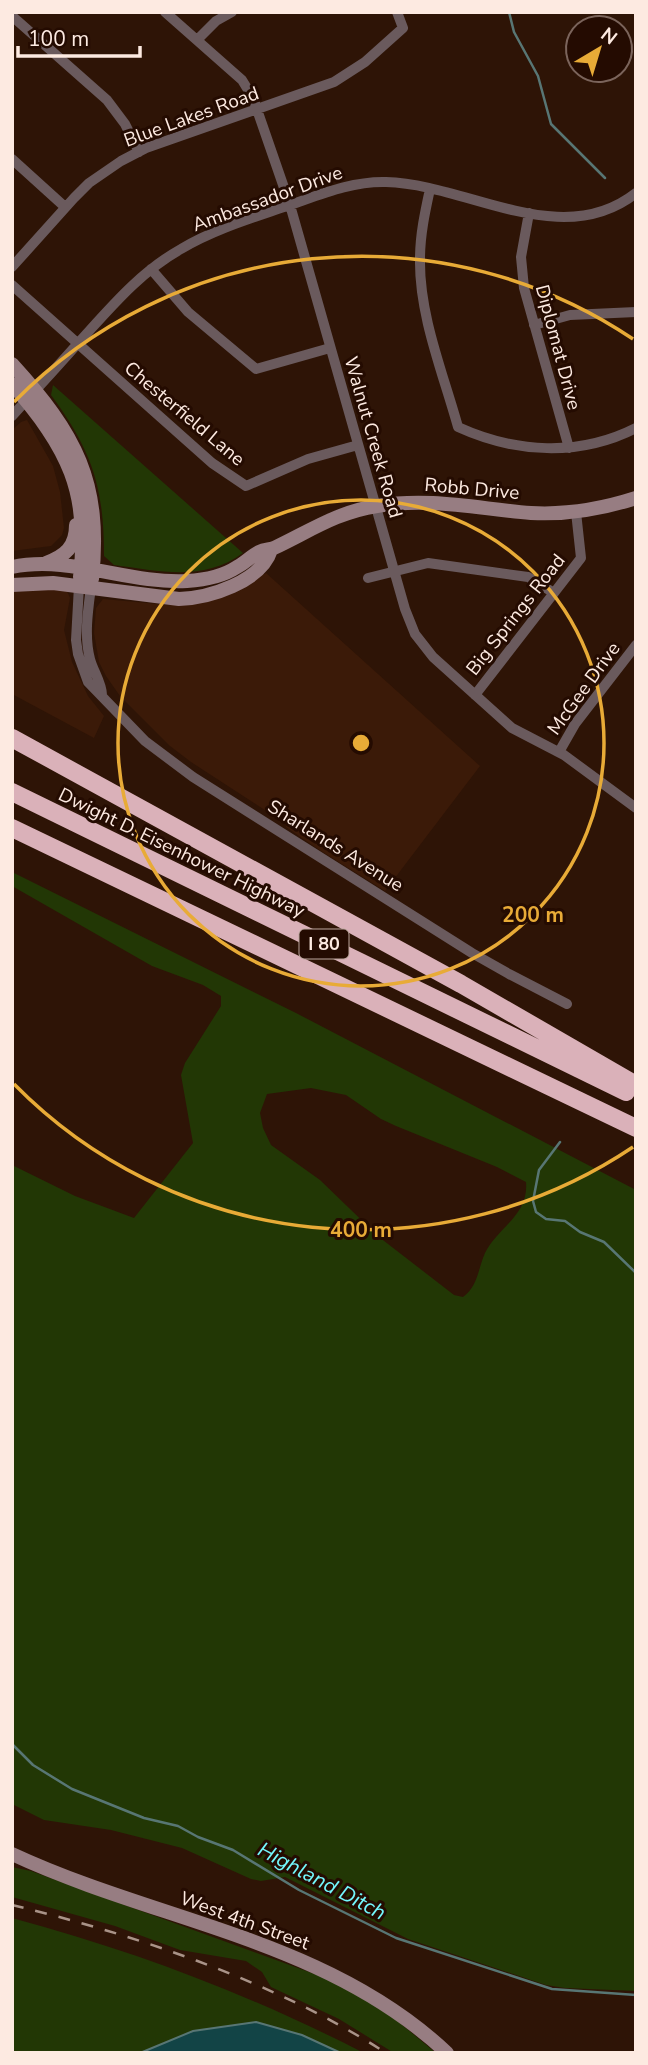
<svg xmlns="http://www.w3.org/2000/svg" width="648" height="2065" viewBox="0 0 648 2065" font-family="'Nunito Sans',sans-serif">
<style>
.built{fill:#3b1a08}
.green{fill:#223705;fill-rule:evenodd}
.water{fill:#124446;stroke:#587674;stroke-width:2}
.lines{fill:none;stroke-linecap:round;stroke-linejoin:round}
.stream{stroke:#587674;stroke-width:2.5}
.street{stroke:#6a5a5d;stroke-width:10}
.secondary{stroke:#977d82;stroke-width:14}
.highway{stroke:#dab1b9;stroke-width:18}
.rail{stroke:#a99388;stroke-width:2.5;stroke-dasharray:12 12;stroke-linecap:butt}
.ring{fill:none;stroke:#e8ab37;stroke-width:3.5}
.labels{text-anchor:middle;stroke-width:6;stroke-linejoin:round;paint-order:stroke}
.shield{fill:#240b01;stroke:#bca79e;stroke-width:2}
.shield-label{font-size:18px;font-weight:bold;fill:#fdeae1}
.street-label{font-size:19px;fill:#fdeae1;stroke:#240b01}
.water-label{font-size:21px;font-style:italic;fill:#73f7fc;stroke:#240b01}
.centre{fill:#e8ab37;stroke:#240b01;stroke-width:3.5}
.ring-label{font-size:21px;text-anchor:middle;font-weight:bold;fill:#e8ab37;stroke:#240b01;stroke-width:6;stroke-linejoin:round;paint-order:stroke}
</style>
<rect width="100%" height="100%" fill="#2e1406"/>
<path class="built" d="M 27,420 L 53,466 L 60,492 L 64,528 L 62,535 L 51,546 L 12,551 L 12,430 L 21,422 Z
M 266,573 L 480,766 L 385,891 L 318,849 L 286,827 L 285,823 L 191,762 L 170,746 L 120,696 L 106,676 L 99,662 L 94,633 L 96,608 L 103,599 L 170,605 L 203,603 L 236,592 Z
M 34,588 L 67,591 L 70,598 L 64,630 L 72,662 L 88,696 L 104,716 L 94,738 L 12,694 L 12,591 Z"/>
<path class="green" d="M 53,385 L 243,553 C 204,582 159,571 114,565 L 104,556 C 104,486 92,451 51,395 Z
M 12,872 L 296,1013 L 636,1190 L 636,1991 L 565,1988 L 546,1985 L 408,1939 L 285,1877 L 261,1881 L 251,1879 L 182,1848 L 111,1830 L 44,1820 L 12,1804 L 12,1165 L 75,1196 L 134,1218 L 193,1143 L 181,1075 L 185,1063 L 221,1006 L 221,996 L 203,985 L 152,966 L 12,886 ZM 311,1088 L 346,1095 L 381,1119 L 396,1126 L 497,1167 L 526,1182 C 529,1215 498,1227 485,1253 C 478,1269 478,1286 463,1297 L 454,1295 L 379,1237 L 320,1180 L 271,1145 L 263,1128 L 260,1113 L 267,1094 Z
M 12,1867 L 31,1871 L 320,1976 L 342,1986 L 389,2014 L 436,2053 L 394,2053 L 339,2019 L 271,1987 L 262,1972 L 246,1961 L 180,1950 L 115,1926 L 12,1897 Z
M 12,1918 C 135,1951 251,1995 364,2053 L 341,2053 L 302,2035 L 256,2022 L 193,2031 L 140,2053 L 12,2053 Z"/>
<path class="water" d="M 256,2022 L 302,2035 L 341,2053 L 140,2053 L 193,2031 Z"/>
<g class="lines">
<path class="stream" d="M 509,12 L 514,32 L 538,76 L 551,124 L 605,178
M 560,1142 L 539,1170 L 533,1201 L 536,1212 L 546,1219 L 565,1221 L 580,1232 L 604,1242 L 636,1273
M 12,1744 L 33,1765 L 72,1789 L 144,1818 L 178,1826 L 198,1837 L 233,1850 L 299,1890 L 396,1938 L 552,1989 L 636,1995"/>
<path class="street" d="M 165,12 L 242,80 L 253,98 L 290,205 L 405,609 L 415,634 L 433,657 L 512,728 L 564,755 L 636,808
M 12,16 L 107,100 L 125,124 L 139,152
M 197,40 L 216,21 L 232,12
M 12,159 L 65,207
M 430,189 C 425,212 420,235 420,259 C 419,315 443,373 458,427 C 515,453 579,457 636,428
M 529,213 L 521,257 L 524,288 L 569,448
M 12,267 L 74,198 L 89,183 L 121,161 L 146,148 L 334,82 L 365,62 L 403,28 L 397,12
M 151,269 L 188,312 L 256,369 L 330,348
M 12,285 L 212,463 L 246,486 L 308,459 L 358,445
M 534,325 L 570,315 L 636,312
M 12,416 C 35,391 58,366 80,341 C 111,307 140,272 181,249 C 213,230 249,219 284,207 C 317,196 350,181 386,182 C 468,184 561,252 636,193
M 368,578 L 428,563 L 528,577 L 554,593
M 79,586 L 76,640 L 78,654 L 88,682 L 145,741 L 193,777 L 472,953 L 509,974 L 567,1004
M 91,587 C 88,610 84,636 90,659 C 93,671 102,683 102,695
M 475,695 L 581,558 L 576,512
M 559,752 L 575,724 L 636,645"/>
<path class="secondary" d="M 12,364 C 76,434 102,482 92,579
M 12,384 C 68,448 90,492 80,577
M 46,563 C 65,556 76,547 76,525
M 12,567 C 70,555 128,584 187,581 C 204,580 222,577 237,567 C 245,563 251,556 259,552 C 265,549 269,550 274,548 C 310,531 337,512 377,506 C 430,497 479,509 531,513 C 567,515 602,509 636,498
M 12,585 L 53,583 L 179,599 C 209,598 261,582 271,550
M 12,1854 C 158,1922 326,1939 447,2053"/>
<path class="highway" d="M 12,738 L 461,984 L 636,1085
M 12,792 L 626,1092
M 12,828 L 636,1128"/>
<path class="rail" d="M 12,1905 C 137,1935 278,1983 386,2053"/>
</g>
<g class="ring">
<circle cx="361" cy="743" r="243"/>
<path d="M633 1147A487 487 0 0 1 14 1084M14 402A487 487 0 0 1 633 339"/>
</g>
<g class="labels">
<rect class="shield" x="299.5" y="929.5" width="49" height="29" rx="5"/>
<g class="shield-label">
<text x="324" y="950">I 80</text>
</g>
<g class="street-label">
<text transform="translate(191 116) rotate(-20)" y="7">Blue Lakes Road</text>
<text transform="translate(267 198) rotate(-20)" y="7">Ambassador Drive</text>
<text transform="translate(559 347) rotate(75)" y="7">Diplomat Drive</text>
<text transform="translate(185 413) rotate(40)" y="7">Chesterfield Lane</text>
<text transform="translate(374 437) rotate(74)" y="7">Walnut Creek Road</text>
<text transform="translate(472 488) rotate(5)" y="7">Robb Drive</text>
<text transform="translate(515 614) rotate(-52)" y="7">Big Springs Road</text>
<text transform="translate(583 688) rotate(-54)" y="7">McGee Drive</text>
<text transform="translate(336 845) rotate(32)" y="7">Sharlands Avenue</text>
<text transform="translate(182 852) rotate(26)" y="7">Dwight D. Eisenhower Highway</text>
<text transform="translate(245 1920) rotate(20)" y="7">West 4th Street</text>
</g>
<g class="water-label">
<text transform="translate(322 1881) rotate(28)" y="7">Highland Ditch</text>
</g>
</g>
<circle cx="361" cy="743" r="10" class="centre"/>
<g class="ring-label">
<text x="533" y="922">200 m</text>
<text x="361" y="1237">400 m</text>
</g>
<rect width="648" height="2065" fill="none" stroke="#fdeae1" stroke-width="28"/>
<g transform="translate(599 49) rotate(38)"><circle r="33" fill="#240b01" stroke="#7b645b" stroke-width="2"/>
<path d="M0-5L12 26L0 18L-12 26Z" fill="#e8ab37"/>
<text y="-10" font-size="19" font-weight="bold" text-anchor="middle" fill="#fdeae1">N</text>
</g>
<path d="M18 46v10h122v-10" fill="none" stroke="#fdeae1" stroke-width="3.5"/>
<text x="28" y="46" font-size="21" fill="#fdeae1" stroke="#240b01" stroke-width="5" paint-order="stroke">100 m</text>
</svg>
